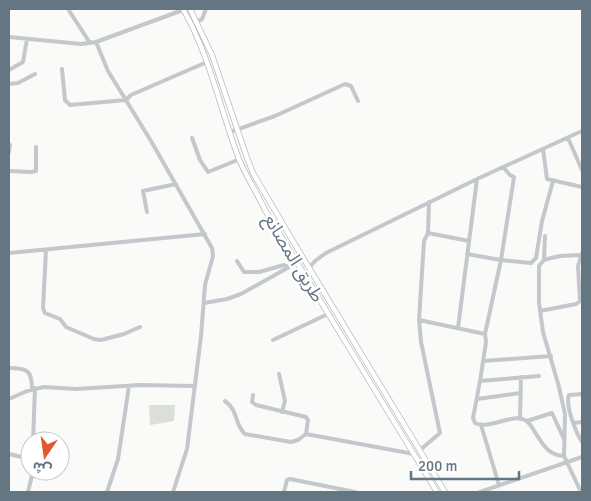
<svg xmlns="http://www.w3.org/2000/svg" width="591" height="501" viewBox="0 0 591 501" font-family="Signika,'Noto Sans Arabic',sans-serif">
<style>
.green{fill:#dadfd7}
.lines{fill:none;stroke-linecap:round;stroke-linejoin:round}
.major-casing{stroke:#b5babe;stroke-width:6}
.minor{stroke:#c3c8cc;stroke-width:4}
.major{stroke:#fff;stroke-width:4.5}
.labels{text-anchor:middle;stroke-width:5;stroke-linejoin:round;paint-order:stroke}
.street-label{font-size:18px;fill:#657683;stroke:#fff}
</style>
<rect width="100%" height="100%" fill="#fafaf8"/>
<path class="green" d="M 149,405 L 175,405 L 174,421 L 150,425 Z"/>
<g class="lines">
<defs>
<path id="major" d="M 183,9 C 210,56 220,109 239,159 C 246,176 257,193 265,210 L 437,492
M 190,9 L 212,55 L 246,155 L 253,173 L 291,238 L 445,492"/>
</defs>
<use href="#major" class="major-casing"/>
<path class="minor" d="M 68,9 L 90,43
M 192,25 L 202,19 L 206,9
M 9,37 L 81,44 L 96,42 L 183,10
M 96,42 L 108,71 L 151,141 L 212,248 L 213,256 L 205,285 L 201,336 L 187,449 L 173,492
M 62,69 L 65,100 L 70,105 L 126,100 L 131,95 L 207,62
M 9,70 L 23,62 L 27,39
M 9,84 L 18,83 L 35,74
M 230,132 L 275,116 L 345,84 L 351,86 L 358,101
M 192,138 L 200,160 L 208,172 L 240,159
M 568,138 L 582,170
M 543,149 L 547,179 L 582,187
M 9,152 L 10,145
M 9,171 L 31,172 L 36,171 L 36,147
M 147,212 L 143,191 L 176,184
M 428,233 L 469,241
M 46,250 L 43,308 L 45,313 L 60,319 L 66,327 L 94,339 L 101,340 L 124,334 L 140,327
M 9,253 L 205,234
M 467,254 L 501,260 L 531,263 L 536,258 L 542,221 L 553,181
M 544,260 L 545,236
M 237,261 L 244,272 L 259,272 L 284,265 L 289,267
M 309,268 L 315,261 L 326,253 L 477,179 L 582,131
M 204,303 L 227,299 L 241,294 L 298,262
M 540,311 L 576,304 L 580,301 L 578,266 L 582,253
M 419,320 L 485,334
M 458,328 L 477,179
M 273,340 L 328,314
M 483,361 L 551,356
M 9,368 C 27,368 32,370 32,389
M 279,374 L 285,401 L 282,412
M 539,376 L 480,381 L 473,418 L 475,423 C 489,430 512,413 525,420 C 529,422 531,426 533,429 C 542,443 547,455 564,456
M 480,381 L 486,342 L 485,334 L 501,260 L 514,177 L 510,175 L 503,167
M 582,394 L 569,395 C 565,405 576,433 582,442
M 9,399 L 27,391 L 44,387 L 76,389 L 140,385 L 194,386
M 477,399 L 520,393
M 225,401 C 239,411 234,424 245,434 L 291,442 L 298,440 L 306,434 L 308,420 L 306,417 L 256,405 L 252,402 L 253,395
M 520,419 L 521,377
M 527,421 L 552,413 L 564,439
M 574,423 L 582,422
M 481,425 L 499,485
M 306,434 L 414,454
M 33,441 L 35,388
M 420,450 L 440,433 L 421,342 L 419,320 L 424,241 L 428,233 L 429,202
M 9,454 L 30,459
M 28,492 L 33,471
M 107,492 L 118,459 L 129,386
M 284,492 L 287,480 L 290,479 L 355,492
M 480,492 L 582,457
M 581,492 L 564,456 L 565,414 L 559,387 L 543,332 L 539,303 L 539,266 L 544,260 L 547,259 L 560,256 L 581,255"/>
<use href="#major" class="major"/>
</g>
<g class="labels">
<g class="street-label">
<text transform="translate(294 258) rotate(59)" y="6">طريق المصانع</text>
</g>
</g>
<rect width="591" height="501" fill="none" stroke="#657683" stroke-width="20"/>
<g transform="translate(45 456) rotate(193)"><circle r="24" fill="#ffffff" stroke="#c1c8cd"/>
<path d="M0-4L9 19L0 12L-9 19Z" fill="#e4572e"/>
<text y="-8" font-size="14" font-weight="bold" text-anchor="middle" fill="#657683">ش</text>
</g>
<path d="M411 471v8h108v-8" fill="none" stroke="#657683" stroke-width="2.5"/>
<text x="418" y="471" font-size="15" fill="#657683" stroke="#ffffff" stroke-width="4" paint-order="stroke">200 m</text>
</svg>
